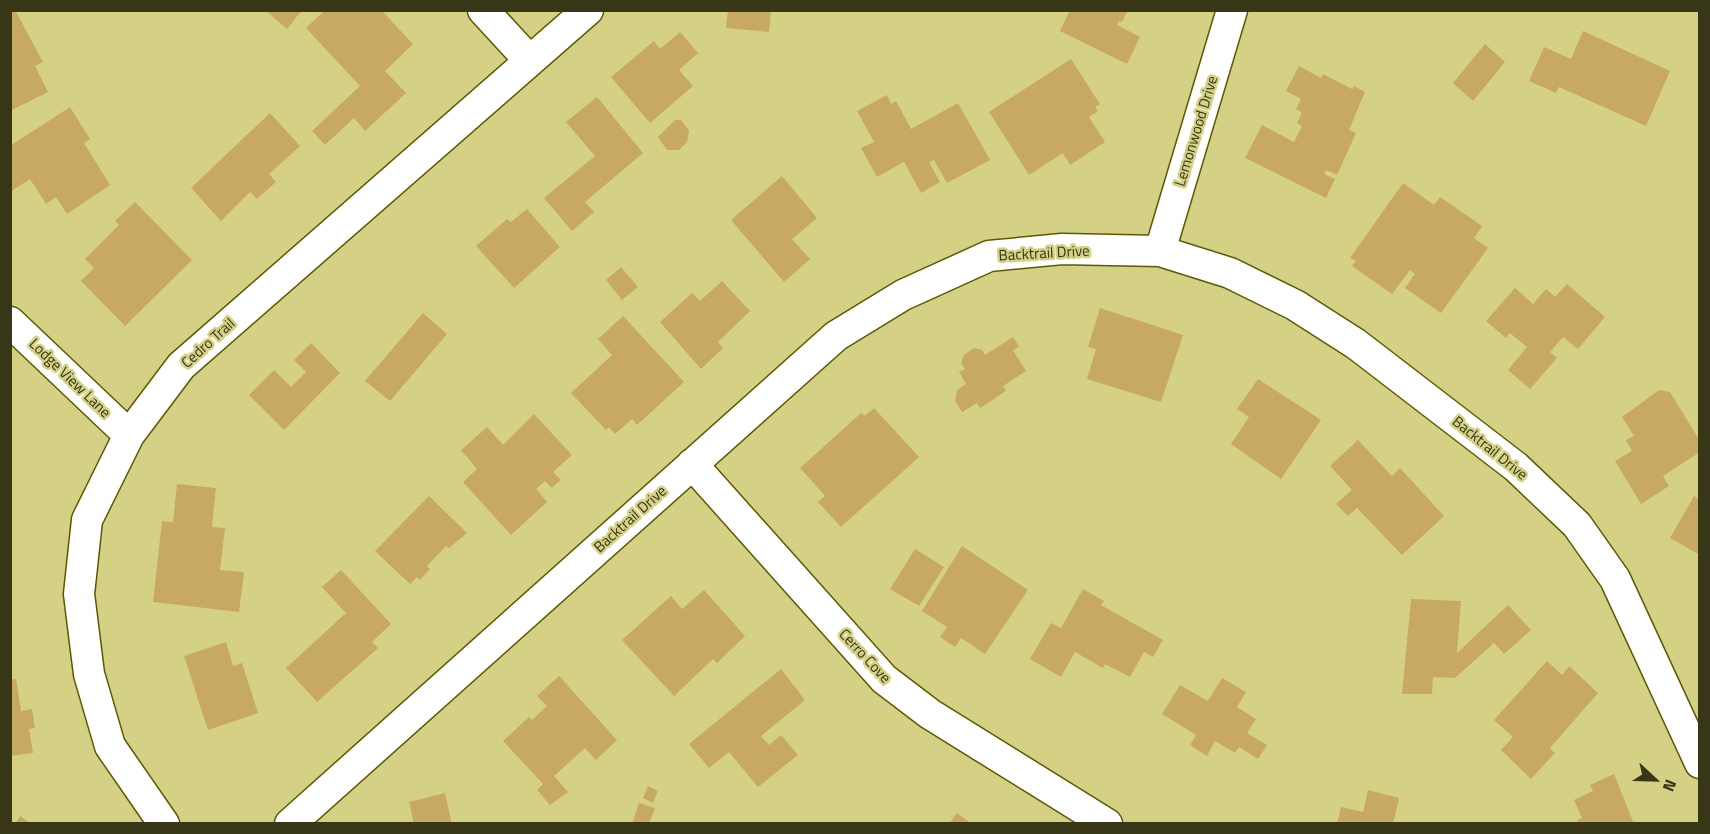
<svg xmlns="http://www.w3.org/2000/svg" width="1710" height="834" viewBox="0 0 1710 834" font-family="'Titillium Web',sans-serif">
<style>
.building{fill:#c8a962}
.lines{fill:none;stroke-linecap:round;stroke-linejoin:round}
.minor-casing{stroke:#5d5900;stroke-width:33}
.minor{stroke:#fff;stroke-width:30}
.labels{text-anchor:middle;stroke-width:5;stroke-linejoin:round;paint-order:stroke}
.street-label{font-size:15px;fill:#373617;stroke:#d4d185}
</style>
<rect width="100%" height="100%" fill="#d4d185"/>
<path class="building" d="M 15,10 L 43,62 L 35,66 L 48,92 L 10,111 L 10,13 Z
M 265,10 L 302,10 L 287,29 Z
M 325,10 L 381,10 L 413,44 L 385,71 L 406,93 L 365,131 L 354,118 L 325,145 L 312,131 L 360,86 L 306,28 Z
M 728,10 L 771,10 L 769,32 L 726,28 Z
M 1070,10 L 1128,10 L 1122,22 L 1119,21 L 1117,25 L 1140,37 L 1127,64 L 1060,31 Z
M 1583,31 L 1670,71 L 1646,126 L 1559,87 L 1556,93 L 1529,81 L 1544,47 L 1571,59 Z
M 680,32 L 698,53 L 679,70 L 693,86 L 650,123 L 611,77 L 654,41 L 660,49 Z
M 1485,44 L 1505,62 L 1473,101 L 1453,83 Z
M 1071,59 L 1100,104 L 1095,107 L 1098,111 L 1089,117 L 1105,142 L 1070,165 L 1063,153 L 1029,175 L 989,112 Z
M 1299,66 L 1321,78 L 1323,74 L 1352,89 L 1354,86 L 1365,92 L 1349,130 L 1356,133 L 1337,175 L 1326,170 L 1324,174 L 1335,179 L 1326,198 L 1245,158 L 1262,125 L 1294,142 L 1302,126 L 1297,123 L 1302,113 L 1296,109 L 1301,99 L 1286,91 Z
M 887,95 L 891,104 L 896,101 L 911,129 L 958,103 L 990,160 L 947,183 L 934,160 L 929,162 L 940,182 L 921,193 L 904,162 L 877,177 L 861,148 L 874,142 L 857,111 Z
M 597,97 L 643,153 L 585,202 L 594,212 L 572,231 L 544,198 L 595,156 L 566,122 Z
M 70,107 L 90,139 L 84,143 L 110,185 L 67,214 L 56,197 L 46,204 L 30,179 L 10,192 L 10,146 Z
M 270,113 L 300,146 L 269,174 L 276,182 L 257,199 L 250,192 L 221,221 L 191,188 Z
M 675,120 L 681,120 L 689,130 L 687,142 L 679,150 L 667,150 L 658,137 Z
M 782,176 L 817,218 L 792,239 L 810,259 L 784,282 L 731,220 Z
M 1403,183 L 1434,205 L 1440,197 L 1482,226 L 1474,238 L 1488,248 L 1441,313 L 1405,288 L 1415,274 L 1410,270 L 1392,294 L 1352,266 L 1356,261 L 1350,258 Z
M 135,202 L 192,260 L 125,326 L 81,281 L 94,268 L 85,259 L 119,225 L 115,221 Z
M 527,209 L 560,247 L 514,288 L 476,246 L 507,219 L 511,222 Z
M 621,267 L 638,287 L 622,300 L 606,280 Z
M 722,281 L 750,311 L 718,342 L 723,348 L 701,369 L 660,322 L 692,293 L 700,301 Z
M 1567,284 L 1605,317 L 1578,349 L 1563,337 L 1550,352 L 1557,358 L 1530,389 L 1508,370 L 1527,347 L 1510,333 L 1506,338 L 1486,321 L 1515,288 L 1533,304 L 1546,289 L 1555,297 Z
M 1100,308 L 1183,335 L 1161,402 L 1087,379 L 1096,349 L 1088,347 Z
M 423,313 L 447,334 L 390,401 L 365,381 Z
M 623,316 L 684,382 L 637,425 L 632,419 L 615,434 L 609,427 L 606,430 L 571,393 L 612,355 L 598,339 Z
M 1013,337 L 1019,347 L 1013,350 L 1026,371 L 1003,386 L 1006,391 L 980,408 L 977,403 L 962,412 L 955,401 L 957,390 L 966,384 L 959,372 L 965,369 L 961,363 L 964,355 L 974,348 L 982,350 L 985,355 Z
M 311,343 L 340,373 L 284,430 L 249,395 L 274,370 L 291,387 L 306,372 L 294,360 Z
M 1258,379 L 1321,420 L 1281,479 L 1231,444 L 1249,417 L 1237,409 Z
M 1659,390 L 1670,392 L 1700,441 L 1700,452 L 1663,476 L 1669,486 L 1641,504 L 1615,461 L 1632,451 L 1626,440 L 1634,436 L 1622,417 Z
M 874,408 L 919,457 L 841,527 L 818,502 L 825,496 L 800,468 L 861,413 L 865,416 Z
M 534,414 L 572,455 L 553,472 L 561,480 L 556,484 L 552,488 L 545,481 L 536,489 L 547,502 L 511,535 L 463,482 L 477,469 L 461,450 L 487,427 L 503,445 Z
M 1358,440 L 1392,476 L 1400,468 L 1444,516 L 1402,555 L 1357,508 L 1348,516 L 1336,504 L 1352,490 L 1330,466 Z
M 177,484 L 216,488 L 212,527 L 225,528 L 220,570 L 244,572 L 239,612 L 153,602 L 162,521 L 173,522 Z
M 429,496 L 467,533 L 449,548 L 446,546 L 427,566 L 430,569 L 420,580 L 417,577 L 410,584 L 375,551 Z
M 1694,496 L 1700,500 L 1700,555 L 1670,538 Z
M 962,546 L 1028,590 L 985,654 L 961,638 L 955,647 L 940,637 L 947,627 L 922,611 Z
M 915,549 L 944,567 L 919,606 L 890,589 Z
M 341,570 L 391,624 L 372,642 L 378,648 L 317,702 L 286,668 L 346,613 L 322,587 Z
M 1083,589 L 1104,601 L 1101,605 L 1163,640 L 1153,657 L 1144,652 L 1130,677 L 1105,664 L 1103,668 L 1075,652 L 1061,677 L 1030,659 L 1051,623 L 1061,628 Z
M 704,590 L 745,636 L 717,663 L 713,659 L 674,696 L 622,640 L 671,596 L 682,609 Z
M 1411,599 L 1461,601 L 1457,653 L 1508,605 L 1531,630 L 1504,654 L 1494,643 L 1455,678 L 1433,677 L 1432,694 L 1402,694 Z
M 226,642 L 233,666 L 242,663 L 258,713 L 208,730 L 184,656 Z
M 1547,661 L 1562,675 L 1569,666 L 1598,693 L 1550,748 L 1555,753 L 1531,779 L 1501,750 L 1513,737 L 1494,720 Z
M 781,669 L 805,700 L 761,736 L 769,745 L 781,735 L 798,755 L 758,787 L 729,752 L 709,768 L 689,744 Z
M 559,676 L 617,740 L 596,760 L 585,748 L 554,776 L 568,792 L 550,805 L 537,790 L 543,784 L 503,741 L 529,717 L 532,720 L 547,706 L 537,696 Z
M 1222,678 L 1246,692 L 1237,707 L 1256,719 L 1247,733 L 1267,745 L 1258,759 L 1239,747 L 1235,753 L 1215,741 L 1207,756 L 1190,745 L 1196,735 L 1162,714 L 1180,685 L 1208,701 Z
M 16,679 L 21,711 L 32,709 L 35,728 L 29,729 L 33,753 L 10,756 L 10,680 Z
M 1614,774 L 1634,824 L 1579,824 L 1577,820 L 1582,818 L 1574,800 L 1593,791 L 1590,785 Z
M 648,786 L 658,791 L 653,803 L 643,798 Z
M 1368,790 L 1399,798 L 1393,824 L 1337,824 L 1341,807 L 1363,812 Z
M 445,793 L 452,824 L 414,824 L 409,802 Z
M 639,803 L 655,808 L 649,824 L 632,824 Z
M 957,813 L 972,824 L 949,824 Z
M 20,816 L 32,824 L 15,824 Z"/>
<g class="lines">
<defs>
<path id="minor" d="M 483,10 L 529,60
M 1160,251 L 1232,10
M 10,322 L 129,435
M 692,464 L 884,679 L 930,714 L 1107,824
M 164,824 L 110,746 L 89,674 L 79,594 L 87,520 L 129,435 L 181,366 L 588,10
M 290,824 L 836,336 L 903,295 L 989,256 L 1062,249 L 1160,251 L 1230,273 L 1295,305 L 1356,344 L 1516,467 L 1577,525 L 1615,579 L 1700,763"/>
</defs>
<use href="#minor" class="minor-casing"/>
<use href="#minor" class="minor"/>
</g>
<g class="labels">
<g class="street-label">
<text transform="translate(1196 131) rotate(-73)" y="5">Lemonwood Drive</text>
<text transform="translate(1044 253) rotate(-3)" y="5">Backtrail Drive</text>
<text transform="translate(208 343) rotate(-42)" y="5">Cedro Trail</text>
<text transform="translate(70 378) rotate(44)" y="5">Lodge View Lane</text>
<text transform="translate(1490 448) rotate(39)" y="5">Backtrail Drive</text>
<text transform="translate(630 519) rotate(-42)" y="5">Backtrail Drive</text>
<text transform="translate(865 656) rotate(47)" y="5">Cerro Cove</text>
</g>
</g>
<rect width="1710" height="834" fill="none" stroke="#373617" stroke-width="24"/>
<g transform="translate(1656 780) rotate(112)" stroke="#d4d185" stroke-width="4.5" paint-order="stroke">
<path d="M0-4.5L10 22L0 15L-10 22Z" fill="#373617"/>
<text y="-9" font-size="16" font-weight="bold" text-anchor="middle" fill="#373617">N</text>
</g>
</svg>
